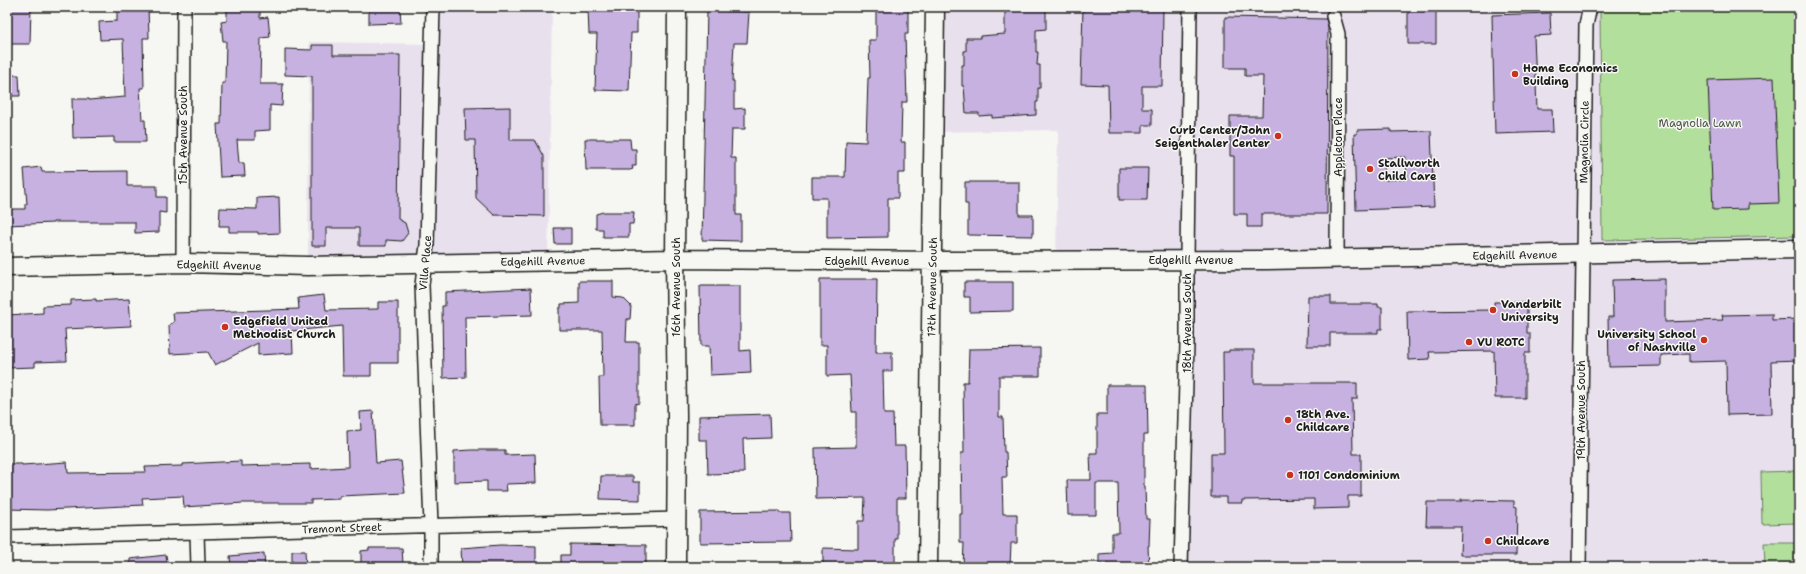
<svg xmlns="http://www.w3.org/2000/svg" width="1806" height="574" viewBox="0 0 1806 574" font-family="'Shantell Sans',sans-serif">
<style>
.built{fill:#e8e1ed}
.green{fill:#b3df9d;stroke:#687e5c}
.building{fill:#c7b1e1;stroke:#1c1c1c;fill-rule:evenodd}
.lines{fill:none;stroke-linecap:round;stroke-linejoin:round}
.street-casing{stroke:#1c1c1c;stroke-width:16}
.secondary-casing{stroke:#1c1c1c;stroke-width:21}
.street{stroke:#f6f6f2;stroke-width:13}
.secondary{stroke:#f6f6f2;stroke-width:18}
.poi-dot{fill:#c8321e;stroke:#f6f6f2;stroke-width:1.5}
.labels{text-anchor:middle;stroke-width:3;stroke-linejoin:round;paint-order:stroke}
.poi-label{font-size:11px;font-weight:bold;fill:#1c1c1c;stroke:#f6f6f2;text-anchor:start}
.park-label{font-size:11px;fill:#495643;stroke:#f6f6f2}
.street-label{font-size:11px;fill:#1c1c1c;stroke:#f6f6f2}
</style>
<rect width="100%" height="100%" fill="#f6f6f2"/>
<filter id="ink" filterUnits="userSpaceOnUse"><feTurbulence type="fractalNoise" baseFrequency=".025" numOctaves="2"/><feDisplacementMap in="SourceGraphic" scale="8" xChannelSelector="R" yChannelSelector="G"/><feConvolveMatrix kernelMatrix="1 2 1 2 8 2 1 2 1" color-interpolation-filters="sRGB"/></filter>
<g filter="url(#ink)">
<path class="built" d="M 433,7 L 552,7 L 548,261 L 308,266 L 309,42 L 432,44 Z
M 935,7 L 1799,7 L 1799,567 L 1181,567 L 1187,260 L 1056,264 L 1058,130 L 934,132 Z"/>
<path class="green" d="M 1602,7 L 1799,7 L 1799,236 L 1602,240 L 1600,10 Z
M 1799,471 L 1799,523 L 1762,524 L 1761,472 Z
M 1764,543 L 1799,543 L 1799,567 L 1765,567 Z"/>
<path class="building" d="M 7,7 L 31,7 L 30,44 L 7,44 Z
M 117,7 L 148,7 L 149,38 L 143,38 L 144,88 L 140,88 L 142,120 L 145,120 L 146,142 L 114,142 L 114,137 L 73,138 L 72,99 L 89,99 L 89,100 L 125,97 L 123,39 L 100,40 L 99,22 L 117,21 Z
M 227,7 L 260,7 L 260,18 L 268,17 L 270,37 L 261,38 L 260,84 L 283,84 L 282,106 L 270,105 L 270,130 L 255,131 L 255,140 L 237,140 L 239,163 L 244,163 L 245,176 L 220,177 L 217,124 L 221,124 L 222,83 L 225,83 L 226,41 L 223,41 L 221,22 L 227,21 Z
M 369,7 L 400,7 L 401,23 L 369,24 Z
M 599,7 L 637,11 L 637,33 L 631,33 L 629,91 L 595,90 L 597,34 L 589,34 L 588,9 L 599,9 Z
M 876,7 L 908,7 L 908,34 L 905,34 L 907,102 L 902,102 L 901,142 L 905,142 L 905,173 L 898,173 L 898,198 L 888,198 L 888,237 L 827,238 L 827,198 L 812,198 L 812,177 L 845,177 L 846,141 L 866,142 L 868,78 L 870,78 L 869,40 L 876,40 Z
M 1005,7 L 1046,7 L 1046,29 L 1036,30 L 1036,52 L 1038,52 L 1037,65 L 1040,65 L 1040,88 L 1038,88 L 1038,102 L 1036,102 L 1036,115 L 992,118 L 992,115 L 979,116 L 979,113 L 966,113 L 964,86 L 962,86 L 962,65 L 964,65 L 964,51 L 966,51 L 966,38 L 980,38 L 980,36 L 1005,34 Z
M 1083,7 L 1163,7 L 1162,86 L 1142,86 L 1142,109 L 1152,109 L 1152,125 L 1143,125 L 1143,133 L 1109,133 L 1108,85 L 1081,84 Z
M 1408,7 L 1436,7 L 1436,44 L 1408,44 Z
M 707,10 L 749,12 L 747,43 L 734,43 L 732,81 L 734,81 L 734,109 L 745,108 L 745,129 L 732,129 L 731,158 L 736,158 L 736,215 L 741,215 L 741,241 L 702,240 Z
M 1550,13 L 1551,35 L 1534,36 L 1537,109 L 1552,109 L 1553,132 L 1495,134 L 1492,15 Z
M 1225,17 L 1326,19 L 1328,26 L 1327,214 L 1261,214 L 1261,227 L 1247,227 L 1247,214 L 1234,214 L 1234,156 L 1230,156 L 1230,116 L 1262,116 L 1263,76 L 1245,76 L 1245,68 L 1225,68 Z
M 312,45 L 333,45 L 333,55 L 400,55 L 398,219 L 405,223 L 408,233 L 402,241 L 386,240 L 386,246 L 359,246 L 359,228 L 326,228 L 326,246 L 312,246 L 312,76 L 285,75 L 285,49 L 312,50 Z
M 7,75 L 19,75 L 20,96 L 7,96 Z
M 1774,78 L 1779,203 L 1748,204 L 1748,209 L 1713,210 L 1708,80 Z
M 510,107 L 510,140 L 535,140 L 544,156 L 544,216 L 494,215 L 476,198 L 475,140 L 466,140 L 465,108 Z
M 1391,129 L 1391,132 L 1431,131 L 1434,207 L 1356,210 L 1354,134 L 1357,134 L 1357,130 ZM 1406,157 L 1407,179 L 1385,180 L 1384,158 Z
M 585,139 L 630,139 L 631,149 L 636,149 L 636,166 L 632,166 L 633,169 L 630,170 L 586,170 Z
M 41,167 L 42,172 L 127,171 L 127,186 L 157,186 L 157,197 L 166,197 L 166,213 L 159,212 L 159,232 L 135,233 L 135,222 L 53,222 L 53,223 L 7,225 L 7,209 L 25,209 L 25,204 L 27,204 L 24,169 Z
M 1119,168 L 1148,168 L 1147,200 L 1119,200 Z
M 965,182 L 1019,182 L 1019,215 L 1033,215 L 1033,236 L 968,235 L 968,204 L 965,204 Z
M 279,197 L 280,233 L 258,234 L 258,232 L 229,232 L 229,226 L 219,226 L 220,208 L 257,209 L 257,198 Z
M 603,212 L 634,212 L 633,224 L 629,224 L 629,237 L 603,237 L 603,229 L 596,229 L 596,214 Z
M 554,228 L 571,228 L 571,244 L 555,244 Z
M 820,279 L 877,279 L 876,352 L 892,352 L 892,371 L 883,371 L 884,414 L 893,414 L 894,446 L 905,446 L 906,498 L 897,498 L 897,539 L 895,539 L 895,567 L 823,567 L 823,548 L 858,549 L 858,521 L 864,521 L 865,498 L 816,499 L 815,448 L 856,447 L 856,412 L 852,412 L 850,375 L 827,376 L 827,345 L 820,345 Z
M 1665,279 L 1665,322 L 1723,320 L 1722,315 L 1772,314 L 1772,320 L 1799,319 L 1799,360 L 1771,361 L 1772,414 L 1727,415 L 1726,361 L 1689,362 L 1689,354 L 1661,355 L 1661,366 L 1609,367 L 1608,317 L 1613,317 L 1612,280 Z
M 579,281 L 613,281 L 613,297 L 623,298 L 631,306 L 630,319 L 627,319 L 626,342 L 639,342 L 639,403 L 635,404 L 635,425 L 600,425 L 599,377 L 603,377 L 602,330 L 559,330 L 559,308 L 561,308 L 561,304 L 579,303 Z
M 964,282 L 1013,282 L 1013,311 L 970,312 L 970,297 L 964,297 Z
M 700,286 L 740,286 L 740,351 L 750,350 L 751,373 L 710,375 L 709,346 L 701,346 Z
M 531,288 L 532,315 L 465,317 L 466,377 L 443,378 L 442,306 L 445,306 L 445,292 Z
M 324,295 L 326,310 L 378,309 L 378,302 L 398,302 L 398,363 L 371,363 L 371,376 L 343,376 L 342,326 L 292,331 L 293,353 L 258,355 L 258,343 L 215,365 L 208,352 L 170,354 L 169,325 L 174,322 L 173,313 L 299,309 L 298,298 Z
M 1308,296 L 1331,296 L 1331,304 L 1378,304 L 1378,307 L 1382,307 L 1382,329 L 1378,329 L 1378,333 L 1330,333 L 1330,346 L 1307,346 Z
M 96,299 L 96,301 L 129,299 L 131,326 L 65,329 L 67,361 L 35,362 L 35,367 L 7,368 L 7,315 L 43,313 L 43,306 L 71,305 L 71,300 Z
M 1494,302 L 1527,302 L 1527,333 L 1530,333 L 1530,353 L 1525,353 L 1525,398 L 1495,398 L 1494,351 L 1429,352 L 1430,359 L 1408,360 L 1407,311 L 1494,310 Z
M 1040,348 L 1040,376 L 999,376 L 999,417 L 1003,417 L 1004,452 L 1006,452 L 1007,477 L 1002,477 L 1003,514 L 1017,514 L 1017,543 L 1011,543 L 1010,567 L 963,567 L 964,543 L 960,543 L 960,514 L 962,514 L 961,453 L 964,453 L 963,382 L 968,382 L 969,349 Z
M 1229,350 L 1254,350 L 1254,383 L 1357,383 L 1357,399 L 1352,399 L 1353,454 L 1361,454 L 1361,496 L 1348,496 L 1348,508 L 1314,509 L 1314,499 L 1242,500 L 1242,503 L 1226,503 L 1226,497 L 1211,497 L 1211,453 L 1224,453 L 1223,352 L 1229,352 Z
M 1107,385 L 1147,385 L 1148,435 L 1144,435 L 1144,486 L 1145,486 L 1146,519 L 1150,519 L 1149,546 L 1148,546 L 1149,567 L 1108,567 L 1108,564 L 1099,565 L 1099,554 L 1112,553 L 1112,533 L 1119,533 L 1118,483 L 1096,483 L 1096,515 L 1068,515 L 1067,480 L 1091,480 L 1090,453 L 1097,453 L 1097,414 L 1107,414 Z
M 373,411 L 376,463 L 401,461 L 405,493 L 340,496 L 340,499 L 311,500 L 311,503 L 243,503 L 184,507 L 183,496 L 142,498 L 143,505 L 47,510 L 7,509 L 7,464 L 22,464 L 22,465 L 67,462 L 68,473 L 146,472 L 145,467 L 182,466 L 182,464 L 241,461 L 241,466 L 310,464 L 310,469 L 348,467 L 347,431 L 361,430 L 360,412 Z
M 770,414 L 771,438 L 743,439 L 744,473 L 708,474 L 707,440 L 699,440 L 699,416 Z
M 472,450 L 505,450 L 505,455 L 535,454 L 536,483 L 506,484 L 507,491 L 487,491 L 487,481 L 454,482 L 454,451 Z
M 601,476 L 633,476 L 633,482 L 640,482 L 640,500 L 600,499 Z
M 1461,500 L 1514,501 L 1514,506 L 1517,507 L 1516,555 L 1460,555 L 1461,526 L 1426,526 L 1427,502 L 1461,502 Z
M 779,511 L 779,513 L 790,513 L 791,542 L 700,543 L 700,512 Z
M 570,544 L 646,545 L 646,567 L 561,567 L 561,555 L 570,555 Z
M 500,545 L 536,546 L 536,567 L 462,567 L 461,548 Z
M 369,548 L 402,548 L 403,564 L 401,567 L 361,567 L 361,551 L 369,550 Z
M 292,551 L 305,551 L 306,567 L 292,567 Z
M 264,553 L 265,566 L 231,567 L 230,556 Z
M 166,555 L 168,567 L 130,567 L 130,559 Z"/>
<g class="lines">
<defs>
<path id="street" d="M 1333,16 L 1338,34 L 1337,259
M 183,263 L 184,7
M 197,533 L 198,567
M 7,537 L 677,519
M 431,567 L 431,525 L 422,285 L 427,245 L 433,7
M 1181,567 L 1187,344 L 1187,259 L 1190,7
M 1579,567 L 1586,25 L 1590,7"/>
<path id="secondary" d="M 7,267 L 183,263 L 308,266 L 675,259 L 947,261 L 1268,260 L 1799,249
M 676,567 L 677,416 L 675,259 L 677,7
M 928,567 L 935,7"/>
</defs>
<use href="#street" class="street-casing"/>
<use href="#secondary" class="secondary-casing"/>
<use href="#street" class="street"/>
<use href="#secondary" class="secondary"/>
</g>
</g>
<g class="poi-dot">
<circle cx="1515" cy="74" r="4"/>
<circle cx="1278" cy="136" r="4"/>
<circle cx="1370" cy="169" r="4"/>
<circle cx="1493" cy="310" r="4"/>
<circle cx="225" cy="327" r="4"/>
<circle cx="1704" cy="340" r="4"/>
<circle cx="1469" cy="342" r="4"/>
<circle cx="1288" cy="420" r="4"/>
<circle cx="1290" cy="475" r="4"/>
<circle cx="1488" cy="541" r="4"/>
</g>
<g class="labels">
<g class="poi-label">
<text x="1523" y="72">Home Economics<tspan x="1523" dy="13">Building</tspan></text>
<text x="1270" y="134" text-anchor="end">Curb Center/John<tspan x="1270" dy="13">Seigenthaler Center</tspan></text>
<text x="1378" y="167">Stallworth<tspan x="1378" dy="13">Child Care</tspan></text>
<text x="1501" y="308">Vanderbilt<tspan x="1501" dy="13">University</tspan></text>
<text x="233" y="325">Edgefield United<tspan x="233" dy="13">Methodist Church</tspan></text>
<text x="1696" y="338" text-anchor="end">University School<tspan x="1696" dy="13">of Nashville</tspan></text>
<text x="1477" y="346">VU ROTC</text>
<text x="1296" y="418">18th Ave.<tspan x="1296" dy="13">Childcare</tspan></text>
<text x="1298" y="479">1101 Condominium</text>
<text x="1496" y="545">Childcare</text>
</g>
<g class="park-label">
<text x="1700" y="127">Magnolia Lawn</text>
</g>
<g class="street-label">
<text transform="translate(183 135) rotate(-90)" y="4">15th Avenue South</text>
<text transform="translate(1338 137) rotate(-90)" y="4">Appleton Place</text>
<text transform="translate(1584 142) rotate(-89)" y="4">Magnolia Circle</text>
<text transform="translate(1515 255) rotate(-1)" y="4">Edgehill Avenue</text>
<text x="1191" y="264">Edgehill Avenue</text>
<text transform="translate(543 261) rotate(-1)" y="4">Edgehill Avenue</text>
<text x="867" y="265">Edgehill Avenue</text>
<text transform="translate(425 263) rotate(-85)" y="4">Villa Place</text>
<text transform="translate(219 265) rotate(1)" y="4">Edgehill Avenue</text>
<text transform="translate(676 287) rotate(-90)" y="4">16th Avenue South</text>
<text transform="translate(932 287) rotate(-89)" y="4">17th Avenue South</text>
<text transform="translate(1187 323) rotate(-90)" y="4">18th Avenue South</text>
<text transform="translate(1581 410) rotate(-90)" y="4">19th Avenue South</text>
<text transform="translate(342 528) rotate(-2)" y="4">Tremont Street</text>
</g>
</g>
<rect width="1806" height="574" fill="none" stroke="#f6f6f2" stroke-width="24"/>
<rect x="12" y="12" width="1782" height="550" fill="none" stroke="#1c1c1c" stroke-width="1.5" filter="url(#ink)"/>
</svg>
